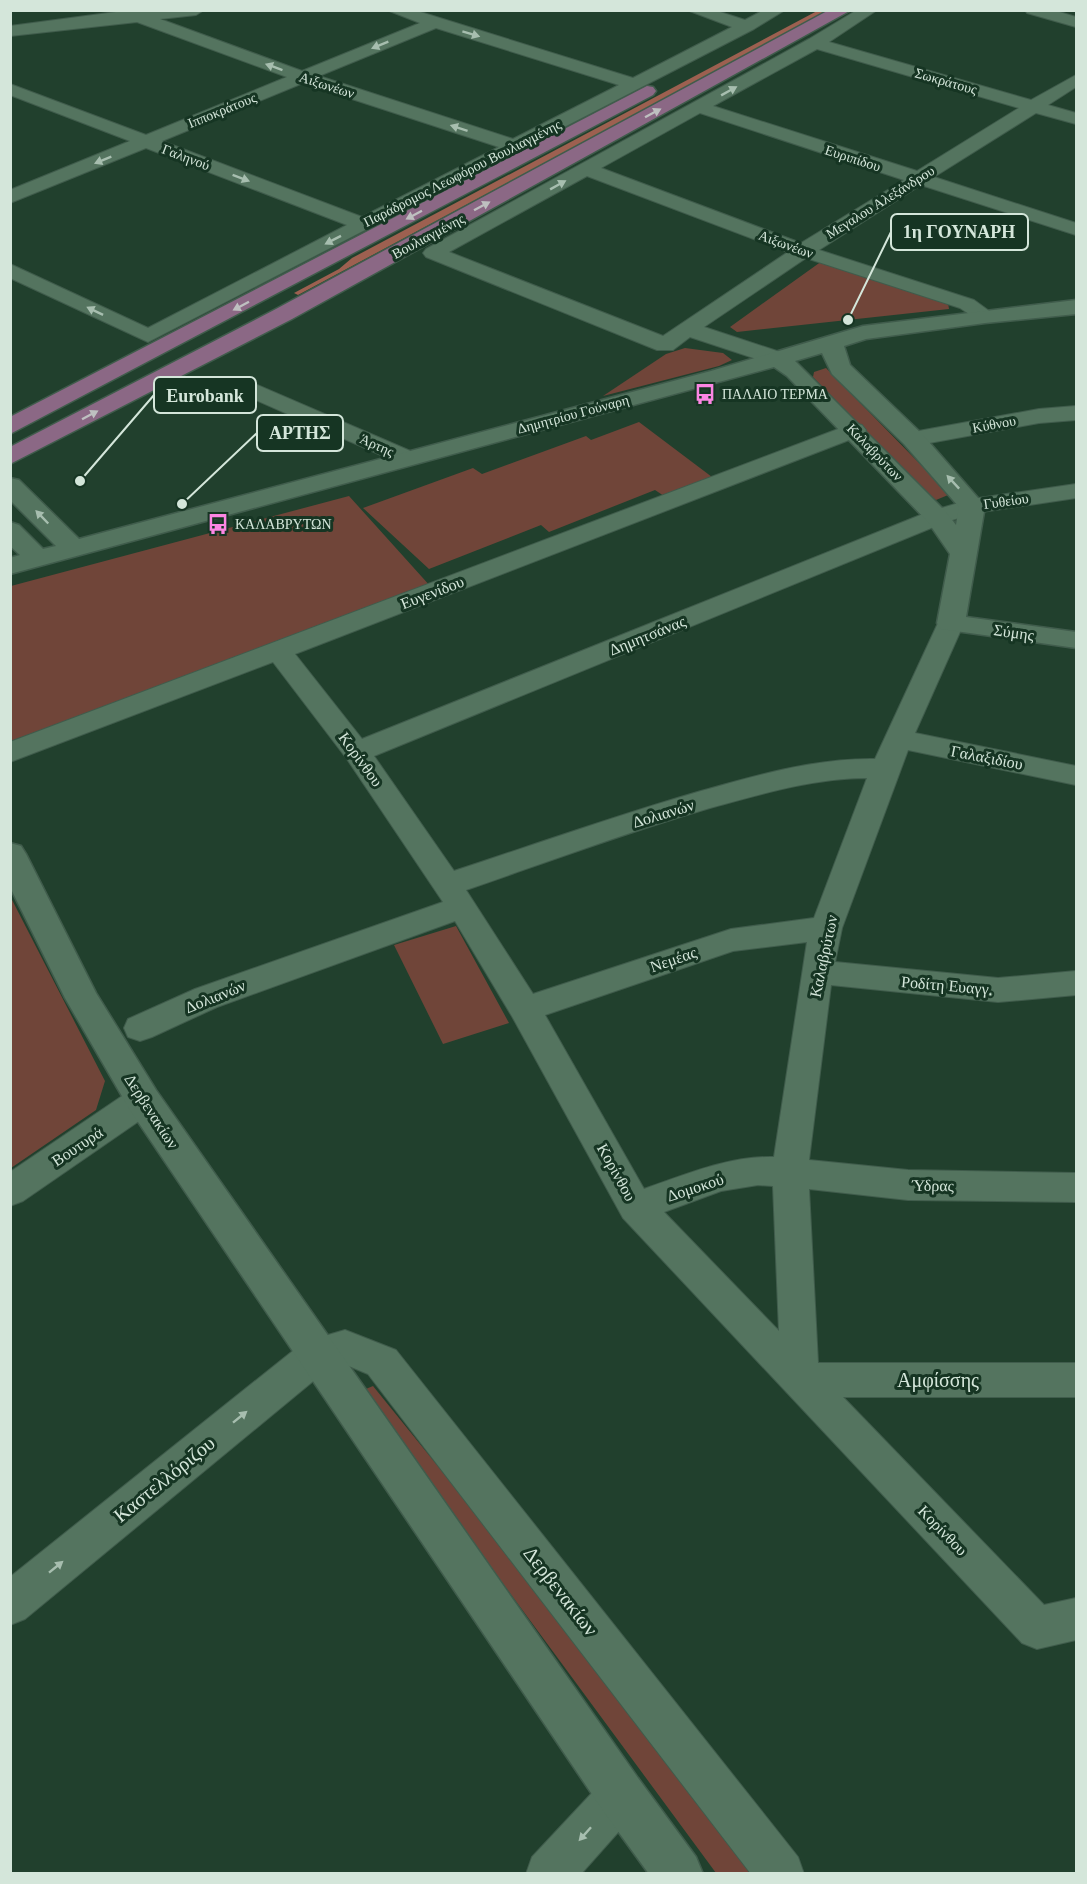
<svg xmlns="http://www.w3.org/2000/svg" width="1087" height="1884" viewBox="0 0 1087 1884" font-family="Georgia,serif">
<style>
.green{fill:#704539}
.forest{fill:#9d6050}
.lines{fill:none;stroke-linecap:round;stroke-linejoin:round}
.street-casing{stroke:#405c4c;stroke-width:2}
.secondary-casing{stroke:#405c4c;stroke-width:3}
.primary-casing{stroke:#405c4c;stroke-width:3}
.street{fill:#54745f;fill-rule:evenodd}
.secondary{fill:#54745f;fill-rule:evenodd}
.primary{fill:#8b6885;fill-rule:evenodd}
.oneway{fill:#a7beaf}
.oneway2{fill:#bec0c0}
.labels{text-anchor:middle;stroke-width:6;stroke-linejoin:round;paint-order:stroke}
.far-street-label{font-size:14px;fill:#d4e6da;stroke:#163523}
.far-poi-label{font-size:14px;fill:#d4e6da;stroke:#163523;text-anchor:start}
.street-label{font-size:16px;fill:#d4e6da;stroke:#163523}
.near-street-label{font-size:20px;fill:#d4e6da;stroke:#163523}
.leader{fill:none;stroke:#d4e6da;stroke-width:2}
.callout-dot{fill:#d4e6da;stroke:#163523;stroke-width:2}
.callout{fill:#163523;stroke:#d4e6da;stroke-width:2}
.callout-label{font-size:18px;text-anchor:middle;font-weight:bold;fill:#d4e6da}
</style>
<rect width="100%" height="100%" fill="#21402d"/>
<path class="green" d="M 822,261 L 948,303 L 949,309 L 737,332 L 730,327 Z
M 685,348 L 723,353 L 732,360 L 719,366 L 603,396 L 666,354 Z
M 826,368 L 922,466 L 953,493 L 936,500 L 928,495 L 813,377 L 814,372 Z
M 639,422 L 712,477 L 664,496 L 655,490 L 549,532 L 541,525 L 429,569 L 363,508 L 473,468 L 482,474 L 586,436 L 591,440 Z
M 349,496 L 431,587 L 11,741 L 11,586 Z
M 10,896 L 105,1081 L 96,1110 L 11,1168 Z
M 456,926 L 509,1023 L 443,1044 L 394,945 Z
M 373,1386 L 577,1638 L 754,1873 L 716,1873 L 361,1391 Z"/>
<path class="forest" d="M 817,11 L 828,11 L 298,295 L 294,293 L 339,269 L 352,258 Z"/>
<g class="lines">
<defs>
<path id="street" d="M 131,10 L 204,10 L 196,15 L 160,19 L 302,71 L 420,23 L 387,10 L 414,10 L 633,78 L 732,27 L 687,10 L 714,10 L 745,20 L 764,10 L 785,10 L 754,29 L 148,342 L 10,278 L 10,264 L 148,328 L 347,225 L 146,148 L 10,203 L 10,190 L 130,141 L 10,95 L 10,84 L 146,135 L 287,77 L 137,22 L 10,36 L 10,26 ZM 436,28 L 619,85 L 513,139 L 319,76 ZM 303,83 L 499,147 L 362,217 L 162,141 Z
M 857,10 L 877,10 L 829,42 L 1031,100 L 1076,75 L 1076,87 L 1048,105 L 1076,113 L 1076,124 L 1036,113 L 934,177 L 1076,223 L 1076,235 L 921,185 L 819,250 L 974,300 L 996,316 L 992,320 L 978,320 L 960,308 L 806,258 L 704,327 L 786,354 L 789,359 L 786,364 L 778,366 L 690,337 L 673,350 L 657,350 L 426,257 L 423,253 L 426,249 L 809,39 ZM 817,49 L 1019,108 L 917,171 L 713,106 ZM 700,113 L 904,180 L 801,243 L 601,168 ZM 587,176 L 788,252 L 663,336 L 449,252 Z
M 1025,10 L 1053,10 L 1076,17 L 1076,27 L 1027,13 Z
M 248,381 L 415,453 L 419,458 L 415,463 L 399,463 L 240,393 L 237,388 L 240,383 Z
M 1076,406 L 1076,420 L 1039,423 L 913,446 L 905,444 L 901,439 L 905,434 L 913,432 L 1039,409 Z
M 854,423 L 862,425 L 866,430 L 862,435 L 295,654 L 362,739 L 928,512 L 972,499 L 1076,484 L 1076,498 L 975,513 L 946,522 L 374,756 L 454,871 C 536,844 618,815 701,791 C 758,775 816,758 875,759 L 938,623 L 942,617 L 951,615 L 960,617 L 964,623 L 915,733 L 1076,766 L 1076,785 L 908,750 L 842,928 L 835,962 L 998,978 L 1076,971 L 1076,995 L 998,1002 L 831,985 L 809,1160 L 908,1170 L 1076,1173 L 1076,1202 L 908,1200 L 809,1189 L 818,1363 L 1076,1363 L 1076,1397 L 843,1397 L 1044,1605 L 1076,1598 L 1076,1640 L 1037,1649 L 1022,1643 L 623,1218 L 513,1018 L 455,921 L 217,1007 L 152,1037 L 140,1041 L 128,1037 L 124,1028 L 128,1019 L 195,989 L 443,902 L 347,759 L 273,662 L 10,762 L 10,742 ZM 867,778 L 814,918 L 731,929 L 533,994 L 466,890 C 547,862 628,832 710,808 C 761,794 814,778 867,778 ZM 807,942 L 774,1157 C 729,1156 687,1174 644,1189 L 545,1015 L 733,951 ZM 758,1185 L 773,1186 L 779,1331 L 664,1212 L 721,1191 Z
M 143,1087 L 155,1090 L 160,1100 L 155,1110 L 23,1201 L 10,1206 L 10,1172 L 131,1090 Z
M 345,1330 L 396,1350 L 798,1857 L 804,1874 L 751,1874 L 368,1374 L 344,1364 L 329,1368 L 25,1619 L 10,1625 L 10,1577 L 304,1342 Z
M 621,1772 L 637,1779 L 644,1795 L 637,1811 L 581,1874 L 526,1874 L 532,1857 L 605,1779 Z"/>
<path id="secondary" d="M 1076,300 L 1076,314 L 985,323 L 866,339 L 844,346 L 850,365 L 922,434 L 985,506 L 966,617 L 1076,632 L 1076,648 L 941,629 L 937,623 L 950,554 L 928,522 L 787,376 L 774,367 L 10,574 L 10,558 L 20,555 L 10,546 L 10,522 L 19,525 L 43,549 L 56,546 L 10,500 L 10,478 L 19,480 L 79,539 L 711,371 L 863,326 ZM 822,353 L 832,374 L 904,444 L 959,507 L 956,525 L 946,512 L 795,361 Z
M 10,843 L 21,846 L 26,854 L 96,993 L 156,1090 L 638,1778 L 696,1857 L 703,1874 L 649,1874 L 604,1812 L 130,1110 L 65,998 L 10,887 Z"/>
<path id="primary" d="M 829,10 L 851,10 L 292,319 L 10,464 L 10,447 L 276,309 Z
M 647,86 L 653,87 L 656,91 L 653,95 L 10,434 L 10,417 Z"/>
</defs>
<use href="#street" class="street-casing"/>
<use href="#secondary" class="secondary-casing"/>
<use href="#primary" class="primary-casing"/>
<use href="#street" class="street"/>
<use href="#secondary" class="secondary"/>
<use href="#primary" class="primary"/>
</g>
<defs><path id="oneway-solid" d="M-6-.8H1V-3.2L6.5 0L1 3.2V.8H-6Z" transform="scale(1.5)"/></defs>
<g class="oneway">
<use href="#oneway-solid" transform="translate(471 34) rotate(17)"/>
<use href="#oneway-solid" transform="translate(380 45) rotate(158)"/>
<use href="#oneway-solid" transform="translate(274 67) rotate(-160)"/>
<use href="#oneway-solid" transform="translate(729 91) rotate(-29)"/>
<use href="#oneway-solid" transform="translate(459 128) rotate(-162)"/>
<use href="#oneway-solid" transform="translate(103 160) rotate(158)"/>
<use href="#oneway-solid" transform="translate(241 178) rotate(21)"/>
<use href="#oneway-solid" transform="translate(558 185) rotate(-29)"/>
<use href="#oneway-solid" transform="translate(333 240) rotate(153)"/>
<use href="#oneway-solid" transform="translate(95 311) rotate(-154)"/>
<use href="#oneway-solid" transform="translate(953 482) rotate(-133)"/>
<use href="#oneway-solid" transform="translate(42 517) rotate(-134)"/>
<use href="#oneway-solid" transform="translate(240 1417) rotate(-39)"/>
<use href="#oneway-solid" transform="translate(56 1567) rotate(-39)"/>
<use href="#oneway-solid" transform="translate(585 1834) rotate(132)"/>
</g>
<g class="oneway2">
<use href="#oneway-solid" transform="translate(653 113) rotate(-28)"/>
<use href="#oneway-solid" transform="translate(482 206) rotate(-28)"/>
<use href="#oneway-solid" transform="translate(414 215) rotate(152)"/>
<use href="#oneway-solid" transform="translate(241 306) rotate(152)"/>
<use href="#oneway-solid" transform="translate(90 415) rotate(-28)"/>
</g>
<defs>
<symbol id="bus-bare" viewBox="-9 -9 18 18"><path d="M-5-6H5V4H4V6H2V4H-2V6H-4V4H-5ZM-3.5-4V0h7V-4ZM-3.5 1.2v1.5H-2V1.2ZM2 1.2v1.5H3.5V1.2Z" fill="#fc86e3" stroke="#163523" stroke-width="2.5" paint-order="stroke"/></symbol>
</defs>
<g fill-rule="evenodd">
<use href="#bus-bare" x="690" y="379" width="30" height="30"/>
<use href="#bus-bare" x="203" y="509" width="30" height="30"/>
</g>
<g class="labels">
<g class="far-street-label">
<text transform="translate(946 81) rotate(16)" y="5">Σωκράτους</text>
<text transform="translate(327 85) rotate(18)" y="5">Αιξωνέων</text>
<text transform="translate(222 110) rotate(-22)" y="5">Ιπποκράτους</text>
<text transform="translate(186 157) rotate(21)" y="5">Γαληνού</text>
<text transform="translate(853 158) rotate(18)" y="5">Ευριπίδου</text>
<text transform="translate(462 173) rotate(-27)" y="5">Παράδρομος Λεωφόρου Βουλιαγμένης</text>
<text transform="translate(880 202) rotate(-32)" y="5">Μεγαλου Αλεξάνδρου</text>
<text transform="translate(428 236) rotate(-28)" y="5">Βουλιαγμένης</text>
<text transform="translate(786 244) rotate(20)" y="5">Αιξωνέων</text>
<text transform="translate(573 414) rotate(-15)" y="5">Δημητρίου Γούναρη</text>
<text transform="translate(994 424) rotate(-10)" y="5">Κύθνου</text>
<text transform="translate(377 445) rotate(24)" y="5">Άρτης</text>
<text transform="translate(875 452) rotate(46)" y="5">Καλαβρύτων</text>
<text transform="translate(1006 501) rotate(-8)" y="5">Γυθείου</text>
</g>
<g class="far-poi-label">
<text x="722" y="399">ΠΑΛΑΙΟ ΤΕΡΜΑ</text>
<text x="235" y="529">ΚΑΛΑΒΡΥΤΩΝ</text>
</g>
<g class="street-label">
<text transform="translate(432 592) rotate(-21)" y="6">Ευγενίδου</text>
<text transform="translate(1014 632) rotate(8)" y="6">Σύμης</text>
<text transform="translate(647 635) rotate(-22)" y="6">Δημητσάνας</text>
<text transform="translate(987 757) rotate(11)" y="6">Γαλαξιδίου</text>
<text transform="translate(361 759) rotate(54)" y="6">Κορίνθου</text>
<text transform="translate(663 813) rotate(-17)" y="6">Δολιανών</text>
<text transform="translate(823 956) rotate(-78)" y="6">Καλαβρύτων</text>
<text transform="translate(673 959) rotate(-19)" y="6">Νεμέας</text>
<text transform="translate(947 985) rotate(5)" y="6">Ροδίτη Ευαγγ.</text>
<text transform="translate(215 996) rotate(-22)" y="6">Δολιανών</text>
<text transform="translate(152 1111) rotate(57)" y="6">Δερβενακίων</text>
<text transform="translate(77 1146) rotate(-34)" y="6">Βουτυρά</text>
<text transform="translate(617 1172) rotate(61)" y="6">Κορίνθου</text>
<text transform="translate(933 1185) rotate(1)" y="6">Ύδρας</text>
<text transform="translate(695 1187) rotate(-18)" y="6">Δομοκού</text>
<text transform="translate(943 1530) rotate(46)" y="6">Κορίνθου</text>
</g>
<g class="near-street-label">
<text x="938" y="1387">Αμφίσσης</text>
<text transform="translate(164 1479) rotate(-39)" y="7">Καστελλόριζου</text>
<text transform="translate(561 1591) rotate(52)" y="7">Δερβενακίων</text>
</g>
</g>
<path class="leader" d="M848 320L891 232M80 481L154 395M182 504L257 433"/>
<g class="callout-dot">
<circle cx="848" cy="320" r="6"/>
<circle cx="80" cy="481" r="6"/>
<circle cx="182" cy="504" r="6"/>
</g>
<g class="callout">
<rect x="891" y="214" width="137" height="36" rx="6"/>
<rect x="154" y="377" width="102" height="36" rx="6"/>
<rect x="257" y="415" width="86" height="36" rx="6"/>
</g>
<g class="callout-label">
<text x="959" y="238">1η ΓΟΥΝΑΡΗ</text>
<text x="205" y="402">Eurobank</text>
<text x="300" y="439">ΑΡΤΗΣ</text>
</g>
<rect width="1087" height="1884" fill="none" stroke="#d4e6da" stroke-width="24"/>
</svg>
